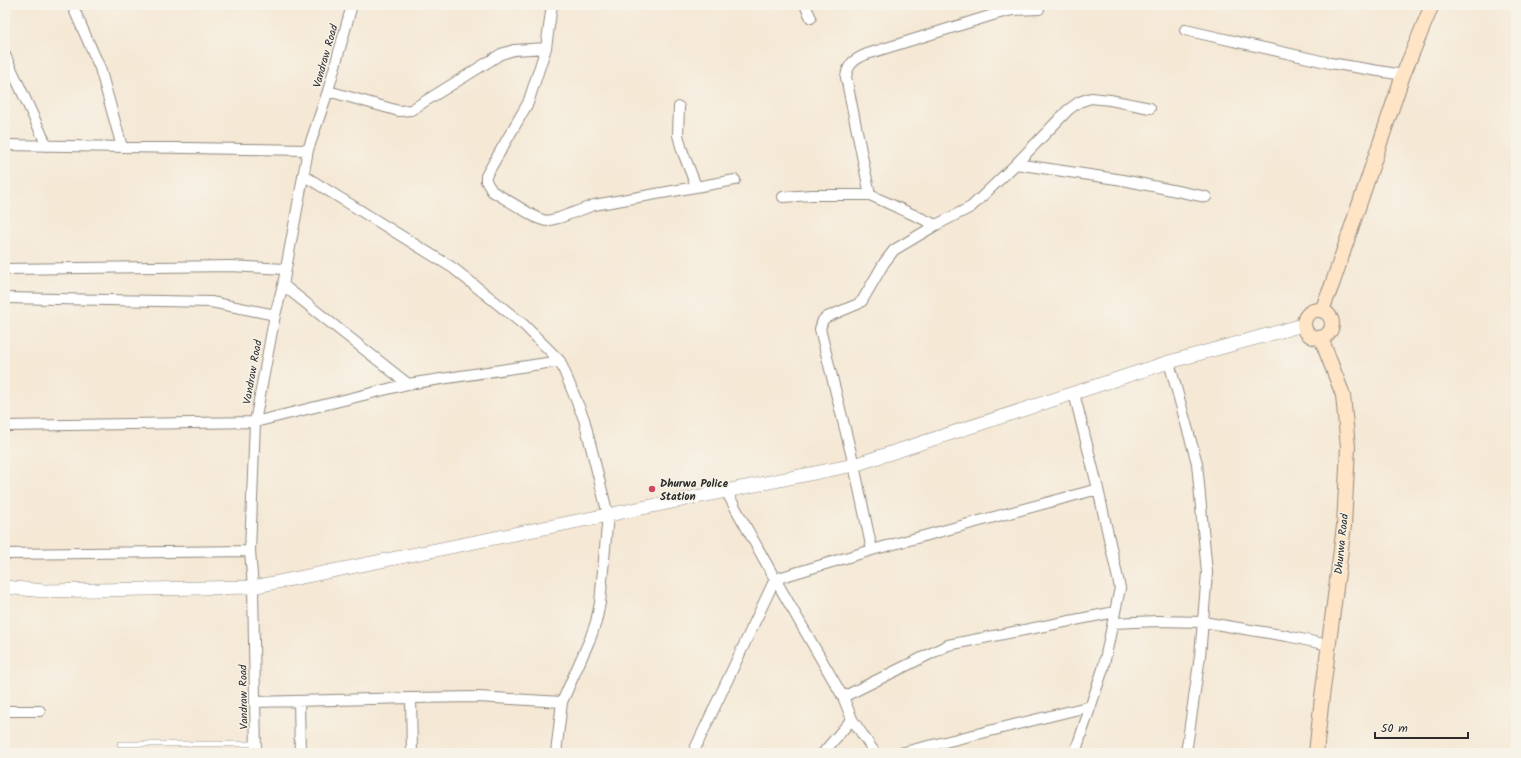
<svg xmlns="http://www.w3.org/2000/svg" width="1521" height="758" viewBox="0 0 1521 758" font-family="Kalam,sans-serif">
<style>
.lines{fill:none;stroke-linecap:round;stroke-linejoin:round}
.service-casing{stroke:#908a80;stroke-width:6}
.minor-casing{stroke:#908a80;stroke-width:12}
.tertiary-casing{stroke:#908a80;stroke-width:14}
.secondary-casing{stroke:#908a80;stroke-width:16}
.service{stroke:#fff;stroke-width:5}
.minor{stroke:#fff;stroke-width:10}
.tertiary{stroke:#fff;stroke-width:13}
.secondary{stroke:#ffe4c6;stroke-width:14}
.poi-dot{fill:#d1495b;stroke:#f7f3e8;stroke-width:1.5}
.labels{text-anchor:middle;stroke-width:3;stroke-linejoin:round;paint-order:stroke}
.street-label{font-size:11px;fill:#2b2b2b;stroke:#f7f3e8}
.poi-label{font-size:11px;font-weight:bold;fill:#2b2b2b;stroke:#f7f3e8;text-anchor:start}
</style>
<rect width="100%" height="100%" fill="#f7f3e8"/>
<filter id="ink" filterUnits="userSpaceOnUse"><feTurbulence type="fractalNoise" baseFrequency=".025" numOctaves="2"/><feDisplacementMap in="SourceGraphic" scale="8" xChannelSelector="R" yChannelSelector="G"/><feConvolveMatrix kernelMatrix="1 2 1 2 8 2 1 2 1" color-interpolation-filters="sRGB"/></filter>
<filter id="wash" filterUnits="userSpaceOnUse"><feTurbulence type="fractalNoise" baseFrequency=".012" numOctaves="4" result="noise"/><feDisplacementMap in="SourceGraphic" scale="16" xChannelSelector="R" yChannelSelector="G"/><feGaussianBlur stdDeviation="0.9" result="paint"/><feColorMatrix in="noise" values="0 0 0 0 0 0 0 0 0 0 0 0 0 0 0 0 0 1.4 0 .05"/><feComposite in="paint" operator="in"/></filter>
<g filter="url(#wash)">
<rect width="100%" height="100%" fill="#f5e8d5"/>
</g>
<g filter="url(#ink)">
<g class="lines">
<defs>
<path id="service" d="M 120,744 L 256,744"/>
<path id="minor" d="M 72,5 L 100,68 L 122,147
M 552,5 L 546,48 L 528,103 L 486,176 L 486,181 L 492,191 L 537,218 L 546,221 L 559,218 L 594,205 L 735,180
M 805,5 L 811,18
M 1185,30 L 1330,63 L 1403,75
M 5,55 L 47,146
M 328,91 L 399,111 L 411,110 L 501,54 L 514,50 L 546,48
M 679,107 L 678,135 L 682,150 L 696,186
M 5,145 L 308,150
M 1016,164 L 1123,180 L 1206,197
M 303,175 L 453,268 L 524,325 L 560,361 L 584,419 L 608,515 L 600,603 L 596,622 L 590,639 L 562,702 L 556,753
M 870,195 L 846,77 C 848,63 855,59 867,54 L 996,14 L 1013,10 L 1039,9
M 783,197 L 812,195 L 870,195 L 936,225
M 5,269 L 231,266 L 285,269
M 283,285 L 408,384
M 5,298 L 211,302 L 275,315
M 1169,362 L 1197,463 L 1207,573 L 1200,656 L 1186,753
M 1074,393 L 1098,489 L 1120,588 L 1103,669 L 1075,753
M 5,426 L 255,422 L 408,384 L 560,361
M 726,491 L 775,579 L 843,697 L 852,719 L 875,753
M 872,550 L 854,465 L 820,329 L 823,320 L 827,317 L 858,304 L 862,301 L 884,263 L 894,250 L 936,225 L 971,207 L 1016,164 L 1068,110 L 1079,102 L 1091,98 L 1110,100 L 1150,108
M 5,554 L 250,551
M 1113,623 L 1158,621 L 1203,622 L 1287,636 L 1328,645
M 843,697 L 948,645 L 1115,612
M 411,698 L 478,697 L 562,702
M 299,701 L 300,753
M 255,702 L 411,698 L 412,753
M 5,711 L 40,711
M 256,753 L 253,587 L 250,551 L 255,422 L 275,315 L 283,285 L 308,150 L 328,91 L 352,5
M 693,753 L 775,579 L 872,550 L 1098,489
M 823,753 L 852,719
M 900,753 L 1091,706"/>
<path id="tertiary" d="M 5,587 L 44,591 L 253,587 L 854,465 L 1169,362 L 1303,325"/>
<path id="secondary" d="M1304 324a14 14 0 1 1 28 0a14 14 0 1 1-28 0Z
M 1322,310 L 1332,285 L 1403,75 L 1432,5
M 1316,753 L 1322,697 L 1344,526 L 1348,447 L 1343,395 L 1321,338"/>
</defs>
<use href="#service" class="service-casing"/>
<use href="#minor" class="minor-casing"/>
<use href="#tertiary" class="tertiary-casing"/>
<use href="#secondary" class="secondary-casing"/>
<use href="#service" class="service"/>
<use href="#minor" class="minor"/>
<use href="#tertiary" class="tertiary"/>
<use href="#secondary" class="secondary"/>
</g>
</g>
<circle class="poi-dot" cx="652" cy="489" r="4"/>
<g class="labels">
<g class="street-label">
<text transform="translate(325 56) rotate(-74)" y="4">Vandraw Road</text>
<text transform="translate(252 372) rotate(-80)" y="4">Vandraw Road</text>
<text transform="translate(1341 544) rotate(-84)" y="4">Dhurwa Road</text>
<text transform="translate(243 697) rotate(-91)" y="4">Vandraw Road</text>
</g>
<g class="poi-label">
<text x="660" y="487">Dhurwa Police<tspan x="660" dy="13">Station</tspan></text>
</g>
</g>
<rect width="1521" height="758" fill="none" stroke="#f7f3e8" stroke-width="20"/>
<path d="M1375 732v6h93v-6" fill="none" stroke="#2b2b2b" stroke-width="2"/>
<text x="1381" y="732" font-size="12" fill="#2b2b2b" stroke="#f7f3e8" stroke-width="3" paint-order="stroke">50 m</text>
</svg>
